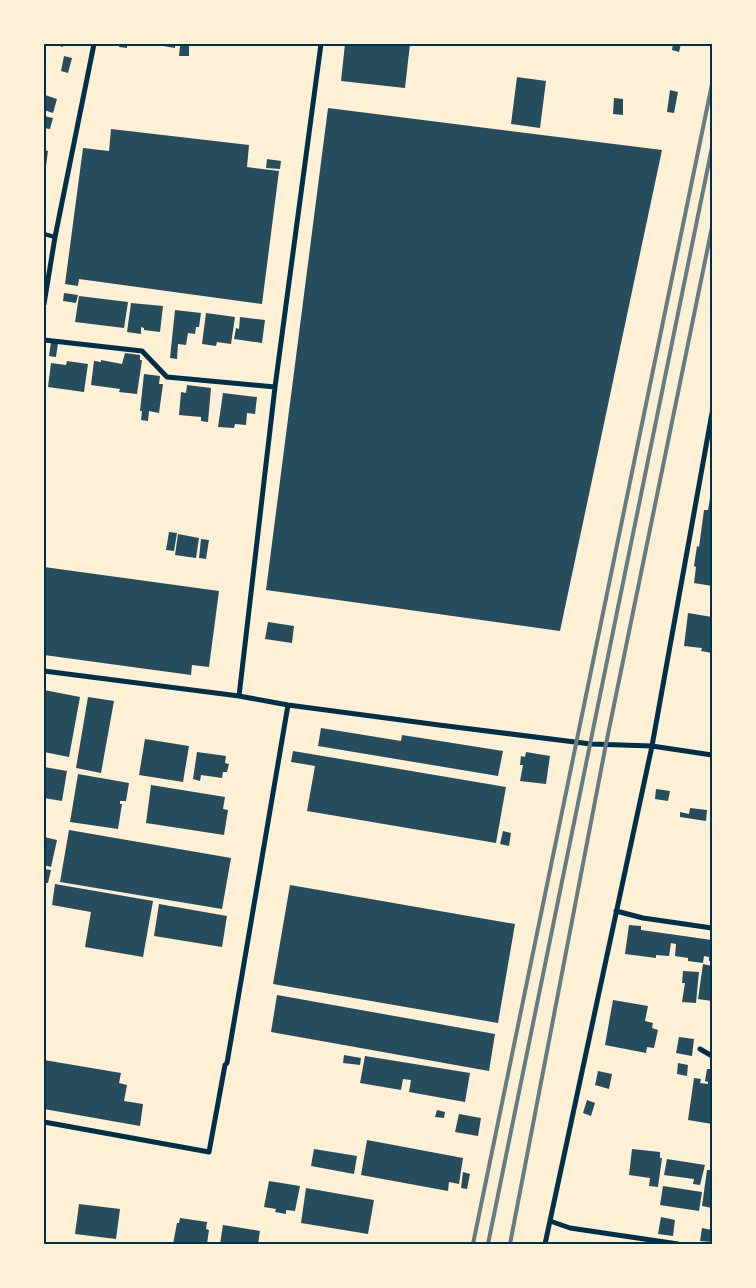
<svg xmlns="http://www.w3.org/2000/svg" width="756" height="1288" viewBox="0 0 756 1288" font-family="Spectral,serif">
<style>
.building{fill:#264d5e}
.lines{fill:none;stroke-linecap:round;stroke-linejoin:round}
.service{stroke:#003049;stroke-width:4}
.minor{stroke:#003049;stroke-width:5}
.rail{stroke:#657d81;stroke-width:4}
.neatline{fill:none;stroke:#003049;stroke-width:2}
</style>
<rect width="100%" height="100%" fill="#fdf0d5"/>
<path class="building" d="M 52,44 L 63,44 L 63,47 Z
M 119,44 L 127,44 L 127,48 L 119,47 Z
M 151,44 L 175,44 L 175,48 Z
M 177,44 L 189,44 L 189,56 L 179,56 L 180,46 L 177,46 Z
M 345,44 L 410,44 L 405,88 L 341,81 Z
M 673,44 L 681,44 L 679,52 L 672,50 Z
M 64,56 L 72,58 L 68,73 L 61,71 Z
M 517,77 L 546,81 L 540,128 L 511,124 Z
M 670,90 L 678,92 L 674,113 L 667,112 Z
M 45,95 L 57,99 L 53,113 L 44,110 Z
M 614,98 L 623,99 L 623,115 L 613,114 Z
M 328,108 L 662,150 L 560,631 L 266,590 Z
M 44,116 L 53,118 L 50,129 L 44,128 Z
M 111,129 L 249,145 L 247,167 L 279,171 L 262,304 L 79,279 L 78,286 L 65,284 L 83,148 L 109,151 Z
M 44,150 L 48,151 L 45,173 L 44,172 Z
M 267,159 L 281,161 L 280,169 L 266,168 Z
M 64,293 L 78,295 L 76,303 L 63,301 Z
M 79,296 L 128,302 L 124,328 L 75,322 Z
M 131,303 L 163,306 L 160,332 L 144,330 L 144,328 L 141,327 L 141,334 L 127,332 Z
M 175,310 L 201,313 L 199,327 L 196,327 L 195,334 L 188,333 L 186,345 L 178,344 L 177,359 L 170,358 Z
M 206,313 L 235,317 L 231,344 L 217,342 L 216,346 L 202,344 Z
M 240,317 L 265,320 L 262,343 L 234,339 L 236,328 L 239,329 Z
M 51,342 L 58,343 L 56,357 L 49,356 Z
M 125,353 L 140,355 L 140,360 L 142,360 L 137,394 L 119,392 L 120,389 L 91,385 L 94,361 L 101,362 L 101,360 L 122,364 Z
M 67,361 L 88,364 L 84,392 L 48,387 L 51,363 L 66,365 Z
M 144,374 L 160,376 L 159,384 L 163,384 L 159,413 L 149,411 L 148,421 L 141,420 L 142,411 L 140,411 Z
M 187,385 L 211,388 L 208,422 L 201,421 L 201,417 L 179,415 L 181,392 L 186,393 Z
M 223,393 L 257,397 L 255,414 L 247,413 L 246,425 L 235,424 L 234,428 L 218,427 Z
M 711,492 L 712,492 L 712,586 L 694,583 L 696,567 L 694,566 L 697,546 L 699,547 L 704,510 L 708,510 Z
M 169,532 L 177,533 L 174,551 L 166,550 Z
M 178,534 L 199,538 L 196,558 L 175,555 Z
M 201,539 L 209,540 L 206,559 L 199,558 Z
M 44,567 L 219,591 L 209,667 L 192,665 L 191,675 L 44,655 Z
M 688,613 L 712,617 L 712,653 L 701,651 L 702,648 L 684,646 Z
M 268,622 L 294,626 L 292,643 L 265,639 Z
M 44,690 L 80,697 L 69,757 L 44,752 Z
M 88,697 L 114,701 L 101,773 L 76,768 Z
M 321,728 L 401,741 L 402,735 L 503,751 L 498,776 L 318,746 Z
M 145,739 L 189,746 L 183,782 L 139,775 Z
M 293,751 L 506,787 L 496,843 L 307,811 L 315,766 L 291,762 Z
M 197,752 L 226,756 L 225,763 L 229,764 L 227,772 L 223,772 L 222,778 L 201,775 L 200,781 L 193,779 Z
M 526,752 L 550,756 L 546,784 L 520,781 L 523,765 L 520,765 L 521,756 L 525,757 Z
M 44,767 L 67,771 L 62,801 L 44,798 Z
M 78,774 L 129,783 L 126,801 L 120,801 L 120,804 L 122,804 L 118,829 L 70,822 Z
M 151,785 L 225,797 L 223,809 L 228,810 L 224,835 L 146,823 Z
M 656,789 L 670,791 L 668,801 L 655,799 Z
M 690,808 L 707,810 L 706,821 L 680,817 L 680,812 L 689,814 Z
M 69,830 L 231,858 L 222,909 L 60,882 Z
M 503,831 L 511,833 L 509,846 L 500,844 Z
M 44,837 L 57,840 L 51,867 L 44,865 Z
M 44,869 L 51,870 L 48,883 L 44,883 Z
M 55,884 L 153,901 L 143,957 L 85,947 L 91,912 L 52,905 Z
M 290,885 L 515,924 L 498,1023 L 273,984 Z
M 159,904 L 227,916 L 222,947 L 154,936 Z
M 629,925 L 641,926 L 641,930 L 712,940 L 712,961 L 709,961 L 709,957 L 704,956 L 703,963 L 688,961 L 688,958 L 675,956 L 676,944 L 671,943 L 669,956 L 656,955 L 656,958 L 625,954 Z
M 703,964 L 712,966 L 712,1001 L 698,999 Z
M 683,971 L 699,972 L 696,1003 L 682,1002 L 685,983 L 682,983 Z
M 277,995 L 495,1034 L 489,1071 L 271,1032 Z
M 613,1000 L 648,1006 L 645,1021 L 653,1023 L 652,1028 L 658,1030 L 654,1048 L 647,1047 L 646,1053 L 605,1045 Z
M 679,1037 L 694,1039 L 692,1056 L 676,1053 Z
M 344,1055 L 361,1058 L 360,1065 L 343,1063 Z
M 365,1056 L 470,1073 L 465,1102 L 409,1092 L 411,1080 L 403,1079 L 401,1090 L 360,1083 Z
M 44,1060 L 121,1073 L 119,1083 L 127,1085 L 124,1101 L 143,1104 L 140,1126 L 44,1109 Z
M 678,1063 L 688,1065 L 687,1076 L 677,1074 Z
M 707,1069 L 712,1069 L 712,1124 L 688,1120 L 694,1078 L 701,1079 L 700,1083 L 708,1084 L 708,1082 L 705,1081 Z
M 598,1071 L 612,1074 L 609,1089 L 595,1085 Z
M 587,1100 L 595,1103 L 591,1116 L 583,1113 Z
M 437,1110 L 445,1112 L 444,1118 L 435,1117 Z
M 459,1114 L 481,1118 L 478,1136 L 455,1132 Z
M 367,1140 L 463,1158 L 459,1184 L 449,1182 L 448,1191 L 361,1175 Z
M 314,1149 L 357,1156 L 354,1174 L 311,1166 Z
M 632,1149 L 660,1152 L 660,1158 L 662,1158 L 658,1187 L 649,1186 L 650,1178 L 629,1175 Z
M 667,1159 L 705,1165 L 700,1185 L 693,1184 L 694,1179 L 664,1175 Z
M 707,1170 L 712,1170 L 712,1208 L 702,1206 Z
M 463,1172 L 470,1174 L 467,1189 L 461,1188 Z
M 269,1181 L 300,1186 L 295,1211 L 286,1210 L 286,1214 L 275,1212 L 276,1209 L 264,1207 Z
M 663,1186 L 702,1192 L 699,1211 L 660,1205 Z
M 306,1188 L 374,1200 L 368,1234 L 301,1223 Z
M 79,1204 L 120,1209 L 116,1239 L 75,1234 Z
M 661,1217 L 675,1220 L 673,1236 L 658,1234 Z
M 180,1218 L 207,1222 L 206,1229 L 209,1230 L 207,1244 L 173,1244 L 177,1223 L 179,1223 Z
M 223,1225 L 260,1231 L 258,1244 L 220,1244 Z
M 702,1228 L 712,1230 L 712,1242 L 700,1241 Z"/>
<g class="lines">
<path class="service" d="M 44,234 L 55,237"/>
<path class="minor" d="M 44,304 L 55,237 L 94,44
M 44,340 L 142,351 L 167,377 L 275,387
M 44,671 L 239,696 L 288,705 L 439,725 L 591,744 L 652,746 L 712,755
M 239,696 L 275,387 L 321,44
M 616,911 L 643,918 L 712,928
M 700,1049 L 712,1056
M 44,1122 L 209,1152 L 225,1065 L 227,1063 L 288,705
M 550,1221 L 570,1228 L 678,1244
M 545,1244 L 652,746 L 712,413"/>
<path class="rail" d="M 473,1244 L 712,84
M 488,1244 L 712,147
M 510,1244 L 606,744 L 712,227"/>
</g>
<rect width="756" height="1288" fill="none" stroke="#fdf0d5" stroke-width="90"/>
<rect x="45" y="45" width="666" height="1198" class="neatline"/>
</svg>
